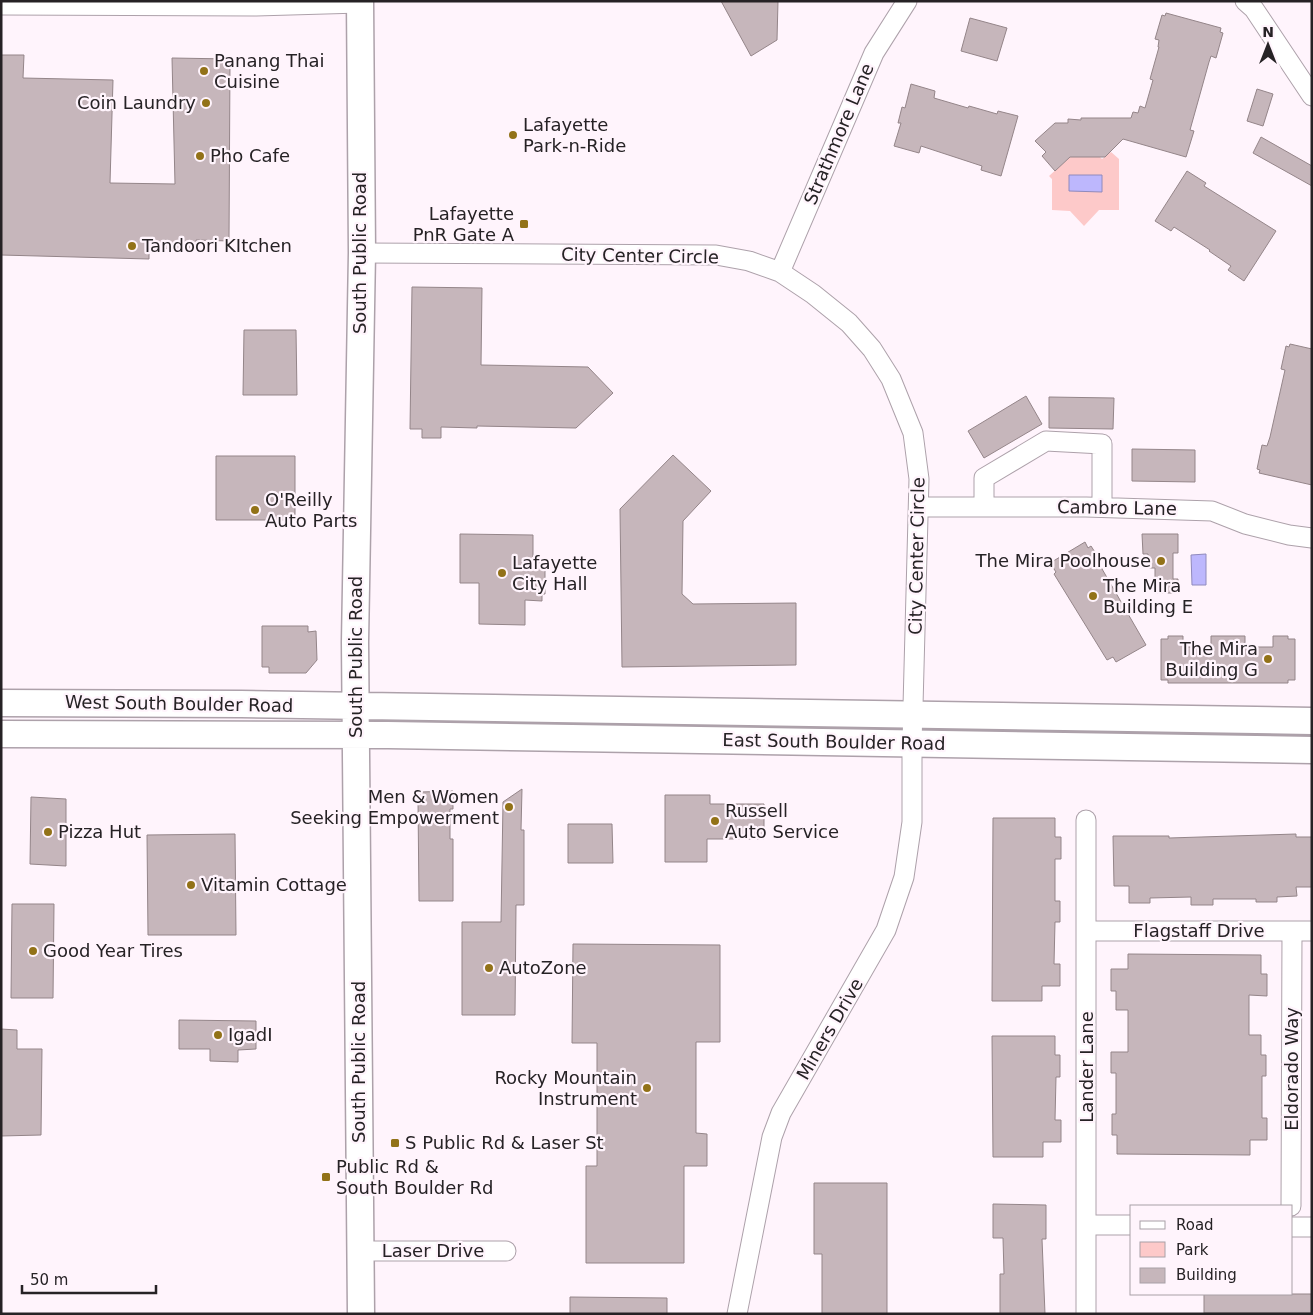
<svg xmlns="http://www.w3.org/2000/svg" width="1313" height="1315" viewBox="0 0 1313 1315" font-family="'DejaVu Sans',sans-serif">
<style>
.green{fill:#fdc9c9}
.water{fill:#bdb7fd;stroke:#908abc}
.building{fill:#c6b6bb;stroke:#948589}
.lines{fill:none;stroke-linecap:round;stroke-linejoin:round}
.street-casing{stroke:#ada1aa;stroke-width:21}
.secondary-casing{stroke:#ada1aa;stroke-width:29}
.street{stroke:#fff;stroke-width:19}
.secondary{stroke:#fff;stroke-width:26}
.poi-dot{fill:#927218;stroke:#fff4fc;stroke-width:2}
.labels{text-anchor:middle;stroke-width:4.5;stroke-linejoin:round;paint-order:stroke}
.poi-label{font-size:18px;fill:#262225;stroke:#fff4fc;text-anchor:start}
.street-label{font-size:18px;fill:#262225;stroke:#fff4fc}
</style>
<rect width="100%" height="100%" fill="#fff4fc"/>
<path class="green" d="M 1083,146 L 1089,146 L 1102,159 L 1111,152 L 1119,159 L 1119,210 L 1099,210 L 1084,226 L 1070,211 L 1052,210 L 1052,179 L 1049,176 L 1070,157 L 1083,157 Z"/>
<path class="water" d="M 1069,175 L 1102,175 L 1102,192 L 1069,191 Z
M 1206,554 L 1206,585 L 1192,585 L 1191,555 Z"/>
<path class="building" d="M 721,1 L 778,1 L 777,40 L 751,56 Z
M 1166,13 L 1221,28 L 1220,32 L 1223,33 L 1216,58 L 1211,56 L 1209,62 L 1190,130 L 1194,131 L 1186,157 L 1123,139 L 1105,157 L 1070,157 L 1055,171 L 1042,156 L 1046,152 L 1035,141 L 1055,123 L 1068,123 L 1068,119 L 1081,120 L 1081,118 L 1131,118 L 1133,112 L 1138,113 L 1140,106 L 1145,108 L 1153,80 L 1150,79 L 1159,47 L 1158,47 L 1159,40 L 1155,39 L 1162,15 L 1165,16 Z
M 970,18 L 1007,28 L 997,61 L 961,51 Z
M 1,55 L 24,55 L 23,78 L 113,80 L 110,183 L 175,184 L 172,58 L 230,59 L 229,241 L 196,240 L 196,249 L 149,248 L 149,259 L 1,255 Z
M 911,84 L 935,91 L 934,98 L 968,108 L 969,106 L 997,114 L 998,111 L 1018,116 L 1001,176 L 981,170 L 982,166 L 921,146 L 919,153 L 894,146 L 901,123 L 898,123 L 902,107 L 905,108 Z
M 1257,89 L 1273,94 L 1263,126 L 1247,121 Z
M 1261,137 L 1312,166 L 1312,186 L 1253,153 Z
M 1187,171 L 1206,183 L 1204,186 L 1276,231 L 1244,281 L 1228,270 L 1231,266 L 1209,251 L 1210,250 L 1174,227 L 1171,231 L 1155,221 Z
M 412,287 L 482,288 L 481,365 L 588,367 L 613,393 L 576,428 L 477,426 L 477,428 L 441,427 L 441,438 L 422,438 L 422,429 L 410,429 Z
M 244,330 L 296,330 L 297,395 L 243,395 Z
M 1290,344 L 1312,349 L 1312,485 L 1259,473 L 1260,470 L 1257,469 L 1262,445 L 1267,446 L 1270,437 L 1285,370 L 1281,369 L 1286,346 L 1289,347 Z
M 1026,396 L 1042,424 L 984,458 L 968,431 Z
M 1049,397 L 1114,398 L 1113,429 L 1049,428 Z
M 1132,449 L 1195,450 L 1195,482 L 1132,481 Z
M 673,455 L 711,491 L 683,521 L 682,594 L 693,604 L 796,603 L 796,665 L 622,667 L 620,509 Z
M 216,456 L 295,456 L 295,520 L 216,520 Z
M 460,534 L 533,535 L 533,562 L 545,562 L 545,594 L 542,594 L 542,601 L 525,600 L 525,625 L 479,624 L 479,583 L 460,583 Z
M 1142,534 L 1178,534 L 1178,553 L 1173,553 L 1173,579 L 1178,579 L 1178,593 L 1155,593 L 1155,568 L 1149,568 L 1148,554 L 1143,554 Z
M 1085,542 L 1088,548 L 1091,546 L 1100,560 L 1098,562 L 1146,645 L 1116,662 L 1113,657 L 1107,660 L 1054,574 L 1056,572 L 1050,563 Z
M 262,626 L 308,626 L 308,632 L 316,631 L 317,660 L 306,673 L 269,673 L 269,667 L 262,667 Z
M 1168,636 L 1183,636 L 1183,647 L 1211,647 L 1211,636 L 1245,636 L 1245,647 L 1273,647 L 1273,636 L 1288,636 L 1288,639 L 1295,639 L 1295,680 L 1288,680 L 1288,683 L 1168,683 L 1168,680 L 1161,680 L 1161,639 L 1168,639 Z
M 522,789 L 521,830 L 524,830 L 524,905 L 516,905 L 515,1015 L 462,1015 L 462,922 L 501,922 L 503,802 Z
M 453,791 L 453,809 L 450,809 L 450,839 L 453,839 L 453,901 L 419,901 L 418,801 L 421,800 L 421,792 Z
M 665,795 L 710,795 L 710,804 L 764,804 L 764,839 L 707,839 L 707,862 L 665,862 Z
M 31,797 L 66,799 L 66,866 L 30,864 Z
M 993,818 L 1055,818 L 1055,837 L 1061,837 L 1061,859 L 1055,859 L 1055,901 L 1060,901 L 1060,922 L 1055,922 L 1054,964 L 1060,964 L 1060,986 L 1042,986 L 1042,1001 L 992,1001 Z
M 568,824 L 612,824 L 613,863 L 568,863 Z
M 235,834 L 236,935 L 148,935 L 147,835 Z
M 1296,834 L 1296,837 L 1312,837 L 1312,887 L 1296,887 L 1297,896 L 1277,897 L 1277,902 L 1256,902 L 1256,899 L 1213,899 L 1213,905 L 1191,905 L 1191,897 L 1150,898 L 1150,903 L 1129,903 L 1129,886 L 1114,886 L 1113,836 L 1169,836 L 1169,838 Z
M 12,904 L 54,904 L 53,998 L 11,998 Z
M 573,944 L 720,945 L 720,1042 L 696,1042 L 696,1133 L 707,1134 L 707,1166 L 684,1166 L 684,1263 L 586,1263 L 586,1166 L 597,1166 L 597,1043 L 572,1043 Z
M 1128,954 L 1261,955 L 1261,974 L 1267,974 L 1267,996 L 1249,995 L 1249,1035 L 1261,1035 L 1261,1055 L 1266,1055 L 1266,1076 L 1262,1076 L 1262,1118 L 1267,1118 L 1267,1140 L 1250,1140 L 1250,1155 L 1117,1154 L 1117,1135 L 1112,1135 L 1112,1114 L 1116,1114 L 1116,1073 L 1111,1073 L 1111,1052 L 1128,1052 L 1128,1010 L 1116,1010 L 1116,991 L 1111,991 L 1111,969 L 1128,969 Z
M 179,1020 L 256,1021 L 256,1049 L 238,1050 L 238,1062 L 210,1061 L 210,1049 L 179,1049 Z
M 1,1029 L 17,1030 L 17,1049 L 42,1049 L 41,1135 L 1,1136 Z
M 992,1036 L 1055,1036 L 1055,1055 L 1060,1055 L 1060,1077 L 1056,1077 L 1055,1120 L 1061,1120 L 1061,1142 L 1043,1142 L 1043,1157 L 993,1157 Z
M 814,1183 L 887,1183 L 887,1314 L 822,1314 L 822,1254 L 814,1254 Z
M 993,1204 L 1046,1205 L 1046,1239 L 1042,1239 L 1045,1314 L 1000,1314 L 1000,1274 L 1004,1274 L 1003,1238 L 993,1238 Z
M 1204,1294 L 1312,1294 L 1312,1313 L 1204,1313 Z
M 570,1297 L 667,1298 L 667,1314 L 570,1314 Z"/>
<g class="lines">
<defs>
<path id="street" d="M 1245,1 L 1254,9 L 1312,96
M 1,5 L 256,6 L 360,3
M 362,253 L 716,255 L 749,261 L 780,272 L 813,294 L 849,323 L 872,349 L 891,379 L 913,433 L 919,479 L 912,744 L 912,822 L 904,877 L 886,930 L 781,1113 L 772,1137 L 737,1314
M 780,272 L 874,53 L 907,1
M 984,506 L 984,478 L 1046,441 L 1102,444 L 1102,507
M 919,507 L 1086,507 L 1212,511 L 1245,524 L 1289,535 L 1312,538
M 1086,820 L 1086,1314
M 1086,931 L 1312,931
M 1291,1206 L 1292,931
M 1087,1225 L 1132,1225
M 1292,1227 L 1312,1227
M 360,1251 L 506,1251"/>
<path id="secondary" d="M 360,1 L 362,253 L 355,642 L 361,1314
M 1,703 L 241,704 L 1312,721
M 1,734 L 388,735 L 1312,750"/>
</defs>
<use href="#street" class="street-casing"/>
<use href="#secondary" class="secondary-casing"/>
<use href="#street" class="street"/>
<use href="#secondary" class="secondary"/>
</g>
<g class="poi-dot">
<circle cx="204" cy="71" r="5"/>
<circle cx="206" cy="103" r="5"/>
<circle cx="513" cy="135" r="5"/>
<circle cx="200" cy="156" r="5"/>
<rect x="519" y="219" width="10" height="10" rx="2.5"/>
<circle cx="132" cy="246" r="5"/>
<circle cx="255" cy="510" r="5"/>
<circle cx="1161" cy="561" r="5"/>
<circle cx="502" cy="573" r="5"/>
<circle cx="1093" cy="596" r="5"/>
<circle cx="1268" cy="659" r="5"/>
<circle cx="509" cy="807" r="5"/>
<circle cx="715" cy="821" r="5"/>
<circle cx="48" cy="832" r="5"/>
<circle cx="191" cy="885" r="5"/>
<circle cx="33" cy="951" r="5"/>
<circle cx="489" cy="968" r="5"/>
<circle cx="218" cy="1035" r="5"/>
<circle cx="647" cy="1088" r="5"/>
<rect x="390" y="1138" width="10" height="10" rx="2.5"/>
<rect x="321" y="1172" width="10" height="10" rx="2.5"/>
</g>
<g class="labels">
<g class="poi-label">
<text x="214" y="67">Panang Thai<tspan x="214" dy="21">Cuisine</tspan></text>
<text x="196" y="109" text-anchor="end">Coin Laundry</text>
<text x="523" y="131">Lafayette<tspan x="523" dy="21">Park-n-Ride</tspan></text>
<text x="210" y="162">Pho Cafe</text>
<text x="514" y="220" text-anchor="end">Lafayette<tspan x="514" dy="21">PnR Gate A</tspan></text>
<text x="142" y="252">Tandoori KItchen</text>
<text x="265" y="506">O'Reilly<tspan x="265" dy="21">Auto Parts</tspan></text>
<text x="1151" y="567" text-anchor="end">The Mira Poolhouse</text>
<text x="512" y="569">Lafayette<tspan x="512" dy="21">City Hall</tspan></text>
<text x="1103" y="592">The Mira<tspan x="1103" dy="21">Building E</tspan></text>
<text x="1258" y="655" text-anchor="end">The Mira<tspan x="1258" dy="21">Building G</tspan></text>
<text x="499" y="803" text-anchor="end">Men &amp; Women<tspan x="499" dy="21">Seeking Empowerment</tspan></text>
<text x="725" y="817">Russell<tspan x="725" dy="21">Auto Service</tspan></text>
<text x="58" y="838">Pizza Hut</text>
<text x="201" y="891">Vitamin Cottage</text>
<text x="43" y="957">Good Year Tires</text>
<text x="499" y="974">AutoZone</text>
<text x="228" y="1041">IgadI</text>
<text x="637" y="1084" text-anchor="end">Rocky Mountain<tspan x="637" dy="21">Instrument</tspan></text>
<text x="405" y="1149">S Public Rd &amp; Laser St</text>
<text x="336" y="1173">Public Rd &amp;<tspan x="336" dy="21">South Boulder Rd</tspan></text>
</g>
<g class="street-label">
<text transform="translate(839 134) rotate(-67)" y="6">Strathmore Lane</text>
<text transform="translate(360 253) rotate(-90)" y="6">South Public Road</text>
<text transform="translate(640 256) rotate(1)" y="6">City Center Circle</text>
<text transform="translate(1117 508) rotate(1)" y="6">Cambro Lane</text>
<text transform="translate(917 556) rotate(-89)" y="6">City Center Circle</text>
<text transform="translate(356 657) rotate(-90)" y="6">South Public Road</text>
<text transform="translate(179 704) rotate(1)" y="6">West South Boulder Road</text>
<text transform="translate(834 742) rotate(1)" y="6">East South Boulder Road</text>
<text x="1199" y="937">Flagstaff Drive</text>
<text transform="translate(830 1029) rotate(-60)" y="6">Miners Drive</text>
<text transform="translate(359 1062) rotate(-90)" y="6">South Public Road</text>
<text transform="translate(1087 1067) rotate(-90)" y="6">Lander Lane</text>
<text transform="translate(1292 1069) rotate(-90)" y="6">Eldorado Way</text>
<text x="433" y="1257">Laser Drive</text>
</g>
</g>
<rect width="1313" height="1315" fill="none" stroke="#262225" stroke-width="5"/>
<rect x="1130" y="1205" width="162" height="90" fill="#fff4fc" stroke="#a8a0a6"/>
<rect x="1140" y="1221" width="25" height="8" fill="#ffffff" stroke="#a8a0a6"/>
<text x="1176" y="1230" font-size="15" fill="#262225">Road</text>
<rect x="1140" y="1242" width="25" height="15" fill="#fdc9c9" stroke="#a8a0a6"/>
<text x="1176" y="1255" font-size="15" fill="#262225">Park</text>
<rect x="1140" y="1268" width="25" height="15" fill="#c6b6bb" stroke="#a8a0a6"/>
<text x="1176" y="1280" font-size="15" fill="#262225">Building</text>
<g transform="translate(1268 45)" stroke="#fff4fc" stroke-width="4" paint-order="stroke">
<path d="M0-4L9 19L0 12L-9 19Z" fill="#262225"/>
<text y="-8" font-size="14" font-weight="bold" text-anchor="middle" fill="#262225">N</text>
</g>
<path d="M22 1285v8h134v-8" fill="none" stroke="#262225" stroke-width="2.5"/>
<text x="30" y="1285" font-size="15" fill="#262225" stroke="#fff4fc" stroke-width="4" paint-order="stroke">50 m</text>
</svg>
